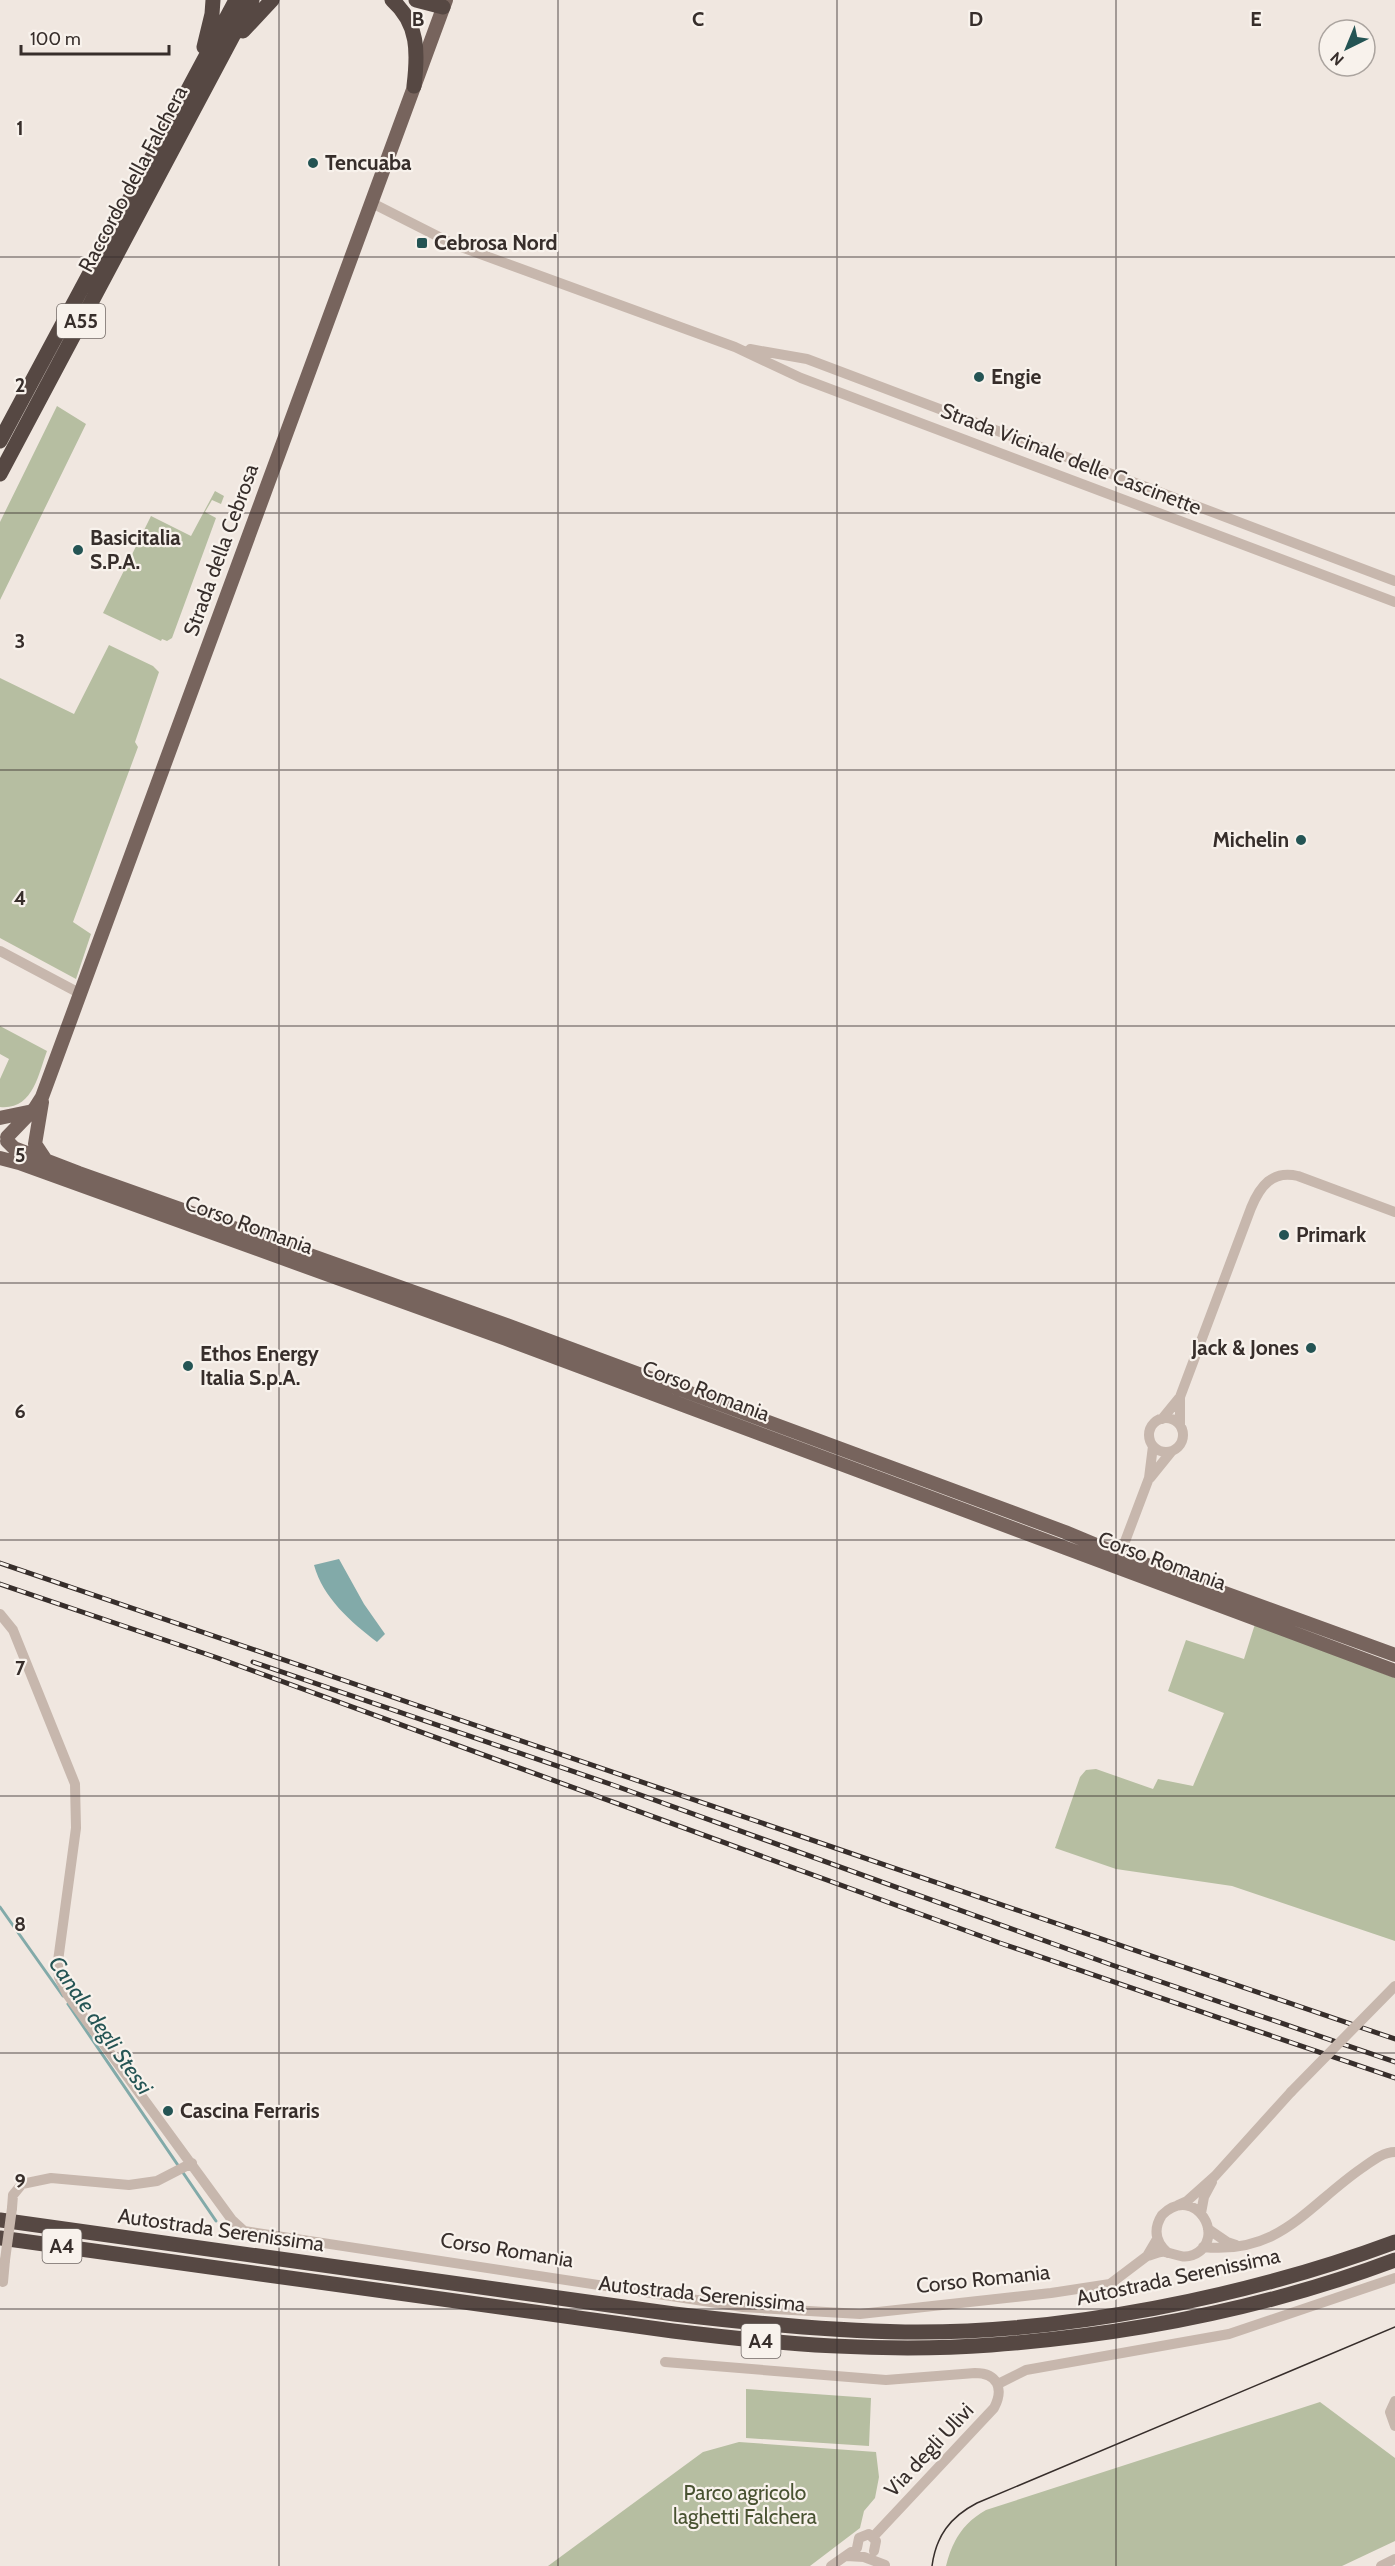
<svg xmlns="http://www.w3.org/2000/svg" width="1395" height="2566" viewBox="0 0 1395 2566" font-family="Cabin,sans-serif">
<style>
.green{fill:#b6bea1}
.water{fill:#82aaa9}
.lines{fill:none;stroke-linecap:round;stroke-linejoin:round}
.stream{stroke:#82aaa9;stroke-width:3}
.minor{stroke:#c7b7ad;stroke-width:10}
.major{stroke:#77645d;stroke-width:14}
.highway{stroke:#564843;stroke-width:15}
.tram{stroke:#372e2b;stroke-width:1.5}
.rail-casing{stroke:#372e2b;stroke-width:5}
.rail{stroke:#f8f2ec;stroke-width:3;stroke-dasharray:9;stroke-linecap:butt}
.minor-bridge{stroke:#c7b7ad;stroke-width:10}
.grid{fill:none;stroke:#372e2b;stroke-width:1.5;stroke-opacity:0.55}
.poi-dot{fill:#245454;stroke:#f8f2ec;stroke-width:2}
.labels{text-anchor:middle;stroke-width:4.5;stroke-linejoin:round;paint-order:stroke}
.shield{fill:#f8f2ec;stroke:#716965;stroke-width:1.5}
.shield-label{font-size:20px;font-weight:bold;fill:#372e2b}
.poi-label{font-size:21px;font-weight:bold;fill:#372e2b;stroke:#f8f2ec;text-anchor:start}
.street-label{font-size:21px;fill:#372e2b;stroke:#f8f2ec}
.park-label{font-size:21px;fill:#485231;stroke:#f8f2ec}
.water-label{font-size:22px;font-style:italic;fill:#245454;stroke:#f8f2ec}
.grid-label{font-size:20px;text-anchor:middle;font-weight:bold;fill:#372e2b;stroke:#f8f2ec;stroke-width:4.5;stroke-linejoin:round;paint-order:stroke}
</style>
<rect width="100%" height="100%" fill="#f0e7e0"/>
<path class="green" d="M 57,406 L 86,424 L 0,600 L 0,522 Z
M 215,491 L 224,496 L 221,504 L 212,500 L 205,512 L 216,518 L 172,638 L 167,641 L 162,639 L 161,641 L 103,613 L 151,516 L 191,536 Z
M 109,645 L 153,666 L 159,672 L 135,742 L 138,747 L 73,922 L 91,934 L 76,979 L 0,938 L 0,678 L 74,714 Z
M 0,1026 L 47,1051 C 38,1075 33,1110 0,1107 L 0,1079 L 9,1059 L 0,1054 Z
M 1255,1624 L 1395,1678 L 1395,1941 L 1232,1886 L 1116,1869 L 1055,1848 L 1080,1777 L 1086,1770 L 1096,1769 L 1153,1789 L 1158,1779 L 1193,1786 L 1224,1713 L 1168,1691 L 1186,1640 L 1244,1659 Z
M 746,2389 L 871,2398 L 869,2446 L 746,2438 Z
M 1320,2402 L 1395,2458 L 1395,2541 L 1342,2566 L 946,2566 C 952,2541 963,2523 986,2510 Z
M 739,2442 L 876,2452 L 879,2477 L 875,2498 L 864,2511 L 860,2528 L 810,2566 L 548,2566 L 703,2452 Z"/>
<path class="water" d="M 339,1559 L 364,1604 L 385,1634 L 377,1642 C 351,1622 323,1598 314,1565 Z"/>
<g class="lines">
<path class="stream" d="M 0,1907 L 63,1996
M 68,2004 L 216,2221"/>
<path class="minor" d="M 370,202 L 453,244 L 735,347 L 801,378 L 1395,602
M 750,349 L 807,359 L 1395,581
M 0,951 L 81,994
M1149 1435a17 17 0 1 1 34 0a17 17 0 1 1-34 0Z
M 1162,1419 L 1180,1397 L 1251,1208 C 1260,1186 1272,1170 1298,1176 L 1395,1212
M 1180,1425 L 1180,1397
M 1150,1478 L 1171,1452
M 1118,1560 L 1149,1478 L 1153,1446
M 0,1614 L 13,1630 L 75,1784 L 76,1828 L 58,1961 L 59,1977 L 67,1994 L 232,2220 L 244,2231 L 743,2307 L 860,2314 L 1051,2293 L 1110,2284 L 1147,2256 L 1157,2239
M 1178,2205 L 1187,2201 L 1215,2176 L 1291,2092
M 12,2208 L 13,2195 L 22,2184 L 51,2178 L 129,2185 L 157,2181 L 192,2163
M 1201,2213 L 1204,2197 L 1212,2182
M 1208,2229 L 1227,2242 L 1236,2245
M 1203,2247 C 1280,2255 1307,2206 1362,2168 C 1372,2161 1383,2152 1395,2152
M 1147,2256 C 1153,2255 1159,2251 1165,2252 C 1176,2254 1182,2259 1193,2255 C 1229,2240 1195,2182 1162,2215 C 1153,2229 1155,2242 1168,2253
M 3,2282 L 5,2260
M 665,2362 L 886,2380 L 975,2373 C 998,2373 1004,2389 994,2408 L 873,2537
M 998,2384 L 1026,2370 L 1229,2334 L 1395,2278
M 1395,2401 L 1390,2412 L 1395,2426
M 857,2548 L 859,2538 L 869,2534 L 876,2541 L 874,2551
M 846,2556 L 864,2557 L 885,2565
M 831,2566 L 851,2552
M 1381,2566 L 1395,2559"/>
<path class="major" d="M 42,1102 L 35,1144 L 45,1159
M 0,1118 L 28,1112
M 7,1137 L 35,1108 L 42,1097 L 446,0
M 7,1141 L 14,1148 L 79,1173 L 515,1328 L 1065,1532 L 1120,1555 L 1395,1655
M 0,1158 L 19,1163 L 506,1339 L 1395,1671"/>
<path class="highway" d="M 392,0 C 419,24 418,53 414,86
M 416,0 L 443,7
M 243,31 L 272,0
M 204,47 L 212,14 L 213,0
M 0,441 L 236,0
M 0,474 L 252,0
M 0,2220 L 674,2314 C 750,2323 828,2331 905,2332 C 1063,2334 1247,2297 1395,2242
M 0,2238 L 673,2331 C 778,2344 885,2353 991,2345 C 1127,2335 1267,2308 1395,2260"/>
<path class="tram" d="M 932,2566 C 936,2536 950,2517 977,2503 L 1395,2327"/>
<defs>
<path id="rail" d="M 0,1563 L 1395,2039
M 0,1584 L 215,1657 L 1000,1943 L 1395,2078
M 253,1662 L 613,1785 L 1112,1965 L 1395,2062"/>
</defs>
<use href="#rail" class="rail-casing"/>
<use href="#rail" class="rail"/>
<path class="minor-bridge" d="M 1291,2092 L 1395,1986
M 5,2260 L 12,2208"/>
</g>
<path class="grid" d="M 279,0 L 279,2566M 558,0 L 558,2566M 837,0 L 837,2566M 1116,0 L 1116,2566M 0,257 L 1395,257M 0,513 L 1395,513M 0,770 L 1395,770M 0,1026 L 1395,1026M 0,1283 L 1395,1283M 0,1540 L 1395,1540M 0,1796 L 1395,1796M 0,2053 L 1395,2053M 0,2309 L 1395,2309"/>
<g class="poi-dot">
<circle cx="313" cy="163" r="6"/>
<rect x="416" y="237" width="12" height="12" rx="3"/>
<circle cx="979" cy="377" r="6"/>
<circle cx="78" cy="550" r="6"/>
<circle cx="1301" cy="840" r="6"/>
<circle cx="1284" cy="1235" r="6"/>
<circle cx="1311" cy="1348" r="6"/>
<circle cx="188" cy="1366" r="6"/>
<circle cx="168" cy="2111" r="6"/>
</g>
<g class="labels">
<g class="shield">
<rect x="57" y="304" width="48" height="34" rx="4.5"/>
<rect x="42.5" y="2229" width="39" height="34" rx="4.5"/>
<rect x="741.5" y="2324" width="39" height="34" rx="4.5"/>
</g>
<g class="shield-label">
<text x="81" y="328">A55</text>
<text x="62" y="2253">A4</text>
<text x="761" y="2348">A4</text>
</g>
<g class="poi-label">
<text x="325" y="170">Tencuaba</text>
<text x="434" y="250">Cebrosa Nord</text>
<text x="991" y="384">Engie</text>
<text x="90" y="545">Basicitalia<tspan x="90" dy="24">S.P.A.</tspan></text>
<text x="1289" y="847" text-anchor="end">Michelin</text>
<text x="1296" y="1242">Primark</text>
<text x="1299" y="1355" text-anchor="end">Jack &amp; Jones</text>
<text x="200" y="1361">Ethos Energy<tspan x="200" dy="24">Italia S.p.A.</tspan></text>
<text x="180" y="2118">Cascina Ferraris</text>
</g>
<g class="street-label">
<text transform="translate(133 179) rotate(-62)" y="7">Raccordo della Falchera</text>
<text transform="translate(1071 459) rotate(21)" y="7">Strada Vicinale delle Cascinette</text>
<text transform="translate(221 550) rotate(-70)" y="7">Strada della Cebrosa</text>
<text transform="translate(249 1225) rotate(20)" y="7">Corso Romania</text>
<text transform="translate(706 1391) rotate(21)" y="7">Corso Romania</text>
<text transform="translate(1162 1561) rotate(20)" y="7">Corso Romania</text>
<text transform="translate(221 2230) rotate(8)" y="7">Autostrada Serenissima</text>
<text transform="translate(507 2250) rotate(9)" y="7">Corso Romania</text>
<text transform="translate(1178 2277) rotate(-12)" y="7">Autostrada Serenissima</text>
<text transform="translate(983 2279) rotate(-6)" y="7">Corso Romania</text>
<text transform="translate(702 2294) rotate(6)" y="7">Autostrada Serenissima</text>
<text transform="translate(929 2450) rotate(-47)" y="7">Via degli Ulivi</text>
</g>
<g class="park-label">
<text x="745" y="2500">Parco agricolo<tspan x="745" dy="24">laghetti Falchera</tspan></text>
</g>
<g class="water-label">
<text transform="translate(101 2025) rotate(55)" y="8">Canale degli Stessi</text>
</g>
</g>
<g class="grid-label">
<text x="418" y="26">B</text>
<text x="698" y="26">C</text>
<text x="976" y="26">D</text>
<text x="1256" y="26">E</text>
<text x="20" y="135">1</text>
<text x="20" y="392">2</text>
<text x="20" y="648">3</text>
<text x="20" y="905">4</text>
<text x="20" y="1162">5</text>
<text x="20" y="1418">6</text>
<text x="20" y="1675">7</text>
<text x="20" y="1931">8</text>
<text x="20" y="2188">9</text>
</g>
<g transform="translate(1347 48) rotate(223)"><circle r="28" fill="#f8f2ec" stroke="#aba49f" stroke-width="1.5"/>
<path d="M0-4.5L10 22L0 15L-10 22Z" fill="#245454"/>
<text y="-9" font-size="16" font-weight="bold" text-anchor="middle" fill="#372e2b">N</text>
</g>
<path d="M21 45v9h148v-9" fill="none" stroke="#372e2b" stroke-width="3"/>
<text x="30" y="45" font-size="18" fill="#372e2b" stroke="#f8f2ec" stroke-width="4.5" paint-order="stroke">100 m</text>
</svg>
